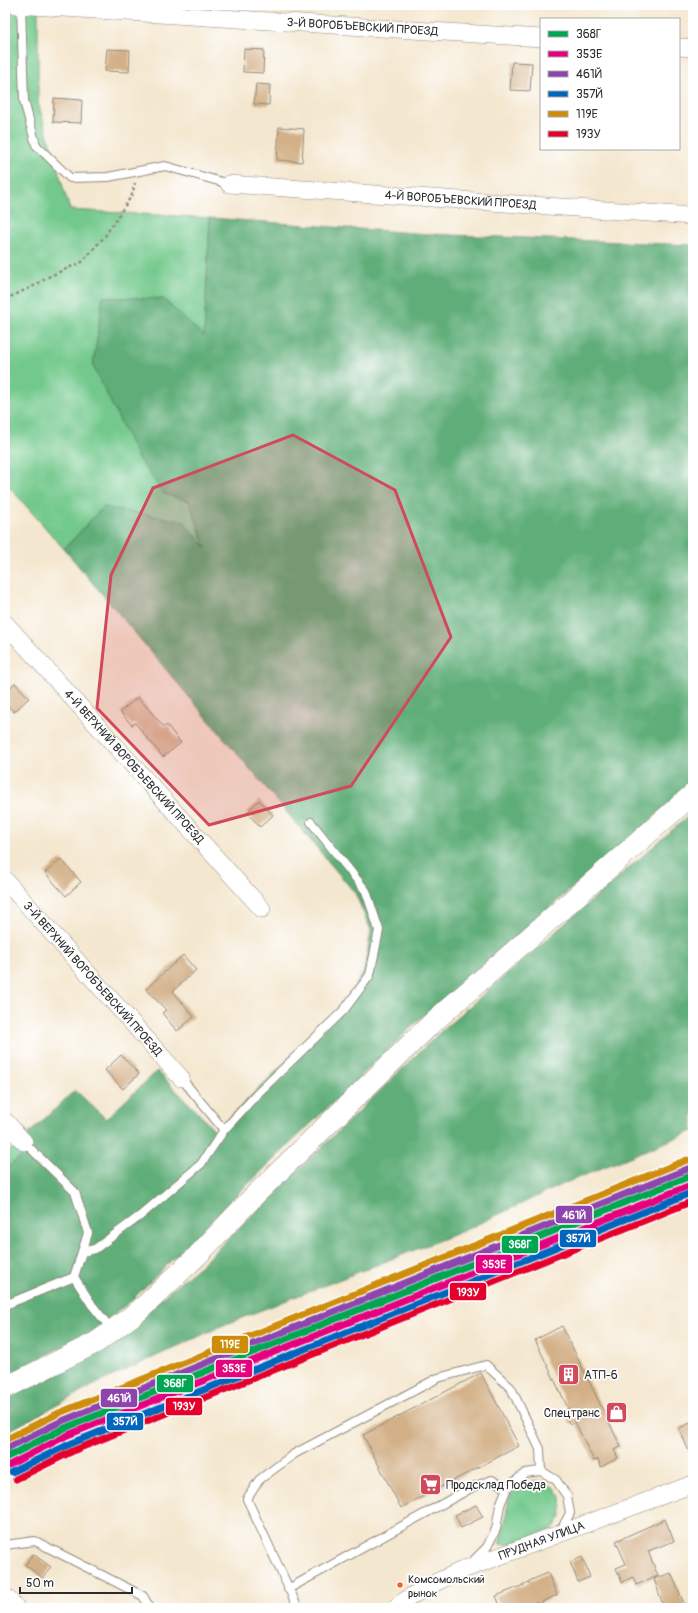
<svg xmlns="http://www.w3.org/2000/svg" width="698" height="1613" viewBox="0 0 698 1613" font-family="Pangolin,sans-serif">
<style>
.green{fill:#73c98d;stroke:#4f7a5c}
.forest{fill:#5ead78;stroke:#446c52}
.building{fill:#d3b087}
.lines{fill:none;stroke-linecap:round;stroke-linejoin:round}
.service-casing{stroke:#90897d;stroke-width:10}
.minor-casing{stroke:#90897d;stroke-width:18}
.tertiary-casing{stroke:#90897d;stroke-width:22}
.path{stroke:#90897d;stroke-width:2.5;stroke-dasharray:3 3;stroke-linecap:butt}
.service{stroke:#fff;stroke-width:8}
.minor{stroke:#fff;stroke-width:17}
.tertiary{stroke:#fff;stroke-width:21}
.rail-1-casing{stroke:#fff;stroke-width:10}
.rail-2-casing{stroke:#fff;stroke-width:10}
.rail-3-casing{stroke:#fff;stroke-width:10}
.rail-4-casing{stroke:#fff;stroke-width:10}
.rail-5-casing{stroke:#fff;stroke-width:10}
.rail-6-casing{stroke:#fff;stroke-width:10}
.rail-1{stroke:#00a651;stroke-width:7}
.rail-2{stroke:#e5007d;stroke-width:7}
.rail-3{stroke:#8e44ad;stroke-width:7}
.rail-4{stroke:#0065bd;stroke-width:7}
.rail-5{stroke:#ce8d09;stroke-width:7}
.rail-6{stroke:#e4002b;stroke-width:7}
.marked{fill:#d1495b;fill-opacity:0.2;stroke:#d1495b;stroke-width:3;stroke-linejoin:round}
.bus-dot{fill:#f26522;stroke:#fff;stroke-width:1.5}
.labels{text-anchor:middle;stroke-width:3.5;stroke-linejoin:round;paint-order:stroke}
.bus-label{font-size:11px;fill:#2b2b2b;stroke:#fff;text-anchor:start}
.street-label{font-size:12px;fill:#2b2b2b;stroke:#fff}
.poi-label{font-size:12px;fill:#2b2b2b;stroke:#fff;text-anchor:start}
.line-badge{stroke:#fff;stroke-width:1.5}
.badge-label{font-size:11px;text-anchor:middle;font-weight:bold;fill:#fff}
</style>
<rect width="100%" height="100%" fill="#fff"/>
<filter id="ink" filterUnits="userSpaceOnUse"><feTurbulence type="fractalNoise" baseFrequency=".025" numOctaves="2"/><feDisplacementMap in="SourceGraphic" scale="8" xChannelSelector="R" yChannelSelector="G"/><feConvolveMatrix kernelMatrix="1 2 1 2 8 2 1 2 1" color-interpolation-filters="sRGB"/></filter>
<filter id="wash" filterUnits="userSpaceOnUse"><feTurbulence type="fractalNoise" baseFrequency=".012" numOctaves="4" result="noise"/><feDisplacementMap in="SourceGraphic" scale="16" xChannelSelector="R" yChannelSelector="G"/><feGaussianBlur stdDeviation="0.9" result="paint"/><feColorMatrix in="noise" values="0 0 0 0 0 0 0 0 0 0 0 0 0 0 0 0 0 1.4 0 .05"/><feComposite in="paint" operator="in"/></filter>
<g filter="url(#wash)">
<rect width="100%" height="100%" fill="#f4e7cf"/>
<path class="green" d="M 5,5 L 38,6 L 38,103 L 70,210 L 210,218 L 204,337 L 163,299 L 164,494 L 189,501 L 207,549 L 139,515 L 103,507 L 64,549 L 5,482 Z
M 17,1145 L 25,1153 L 5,1170 L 5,1155 Z
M 531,1482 L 543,1482 L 555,1488 L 561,1497 L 562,1515 L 553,1529 L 508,1545 L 499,1544 C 501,1537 504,1530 505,1522 C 509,1500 506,1488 531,1482 Z"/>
<path class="forest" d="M 210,218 L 428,234 L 693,245 L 693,781 L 640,830 L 421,1018 L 243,1189 L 131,1301 L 92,1332 L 5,1376 L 5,1170 L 25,1153 L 17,1145 L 75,1090 L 106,1119 L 157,1071 L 216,1131 L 345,1002 L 364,971 L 371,930 L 355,893 L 64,549 L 103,507 L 183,521 L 206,548 L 189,501 L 164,494 L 138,458 L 93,366 L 103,297 L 163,299 L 204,336 Z
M 693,812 L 693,1131 L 570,1181 L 463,1231 L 226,1324 L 98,1383 L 5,1433 L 5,1400 L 47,1380 L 101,1349 L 201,1265 L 438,1034 Z"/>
<g id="blocks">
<path class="building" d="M 107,49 L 130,50 L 129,72 L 105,71 Z
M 244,49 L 264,50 L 263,73 L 243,72 Z
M 512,62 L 532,63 L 530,91 L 510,90 Z
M 256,84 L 270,85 L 269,105 L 254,104 Z
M 54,98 L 82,100 L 81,123 L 53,122 Z
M 279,127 L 304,129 L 302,162 L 277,160 Z
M 15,683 L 29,698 L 14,712 L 5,703 L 5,692 Z
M 138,697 L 164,727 L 167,725 L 181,743 L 163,757 L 135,723 L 132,725 L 120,712 Z
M 259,800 L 273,815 L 260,827 L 247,812 Z
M 61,859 L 81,882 L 66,896 L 45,873 Z
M 183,955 L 196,970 L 173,991 L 194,1017 L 177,1031 L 162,1013 L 166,1010 L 146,989 Z
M 121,1055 L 139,1074 L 123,1089 L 105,1070 Z
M 562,1326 L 621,1447 L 614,1450 L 618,1458 L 601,1467 L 598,1459 L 594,1461 L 575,1422 L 570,1425 L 564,1412 L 569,1410 L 535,1340 Z
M 481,1373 L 519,1446 L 401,1508 L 363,1435 Z
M 693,1422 L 693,1461 L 679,1428 Z
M 476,1505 L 483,1517 L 461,1528 L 455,1515 Z
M 665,1519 L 674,1541 L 648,1551 L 658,1576 L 636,1585 L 633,1577 L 622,1582 L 616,1568 L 626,1564 L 616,1541 Z
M 33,1554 L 51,1567 L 43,1578 L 25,1565 Z
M 582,1557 L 590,1577 L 578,1582 L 570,1562 Z
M 548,1573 L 557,1595 L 538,1604 L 537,1602 L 522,1608 L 501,1608 L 496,1596 L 529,1583 L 529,1581 Z
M 671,1573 L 686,1608 L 664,1608 L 654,1579 Z"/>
</g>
</g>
<g filter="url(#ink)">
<use href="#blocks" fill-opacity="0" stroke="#90897d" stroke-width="1"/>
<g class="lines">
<defs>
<path id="service" d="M 21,5 L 24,101 L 36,145 L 70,178 L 108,177 L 165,166 L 229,184
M 181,1078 L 224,1130 L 257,1094 L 344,1010 L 370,975 L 379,930 L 366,891 L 311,822
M 82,1252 L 95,1249 L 140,1216 L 201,1164 L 224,1130
M 74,1277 L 92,1305 L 112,1330
M 5,1305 L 74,1277 L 88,1233 L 75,1192 L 24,1142
M 5,1545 L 35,1541 L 143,1596 L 150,1608
M 473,1561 L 487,1547 L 496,1529 L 500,1505 L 507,1488 L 525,1473 L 541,1471 L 556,1480 L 567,1496 L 570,1513 L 560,1532
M 288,1589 L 473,1487 L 492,1480 L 507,1488
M 298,1608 L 247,1499 L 259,1480 L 294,1454 L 438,1378 L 486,1365 L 511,1388 L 540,1449 L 541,1471"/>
<g id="minor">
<path id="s1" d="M 16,5 L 541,38"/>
<path d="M 679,47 L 693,48"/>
<path id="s2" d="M 229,184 L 693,216"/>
<path id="s3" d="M 5,623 L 262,909"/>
<path id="s4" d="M 5,880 L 181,1078"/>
<path d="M 5,1121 L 24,1142"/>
<path id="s5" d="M 395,1608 C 416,1591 440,1580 465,1569 L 693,1484"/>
</g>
<path id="tertiary" d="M 5,1388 L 97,1342 L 140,1310 L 197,1256 L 256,1194 L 432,1023 L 693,794
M 5,1599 L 14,1608"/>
</defs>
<use href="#service" class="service-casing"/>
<use href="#minor" class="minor-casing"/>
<use href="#tertiary" class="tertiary-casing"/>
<path class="path" d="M 5,299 L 32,287 L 50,276 L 82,262 L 105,236 L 132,195 L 135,183"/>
<use href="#service" class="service"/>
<use href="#minor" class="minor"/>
<use href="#tertiary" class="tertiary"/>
<defs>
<path id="rail-1" d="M 5,1458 L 65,1428 L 693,1175"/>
<path id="rail-2" d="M 9,1465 L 68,1435 L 693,1184"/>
<path id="rail-3" d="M 5,1449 L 62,1421 L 690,1168"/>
<path id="rail-4" d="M 12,1472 L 72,1443 L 693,1192"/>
<path id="rail-5" d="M 5,1440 L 59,1413 L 687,1160"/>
<path id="rail-6" d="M 16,1479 L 75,1450 L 693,1201"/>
</defs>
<use href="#rail-1" class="rail-1-casing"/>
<use href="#rail-2" class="rail-2-casing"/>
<use href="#rail-3" class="rail-3-casing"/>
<use href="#rail-4" class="rail-4-casing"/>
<use href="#rail-5" class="rail-5-casing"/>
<use href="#rail-6" class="rail-6-casing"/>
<use href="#rail-1" class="rail-1"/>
<use href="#rail-2" class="rail-2"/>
<use href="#rail-3" class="rail-3"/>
<use href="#rail-4" class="rail-4"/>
<use href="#rail-5" class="rail-5"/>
<use href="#rail-6" class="rail-6"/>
</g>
</g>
<path class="marked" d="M 293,435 L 395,490 L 451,637 L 351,786 L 209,825 L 97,708 L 111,575 L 153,488 Z"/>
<defs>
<symbol id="building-square" viewBox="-11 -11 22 22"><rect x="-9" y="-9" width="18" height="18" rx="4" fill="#d1495b" stroke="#fff"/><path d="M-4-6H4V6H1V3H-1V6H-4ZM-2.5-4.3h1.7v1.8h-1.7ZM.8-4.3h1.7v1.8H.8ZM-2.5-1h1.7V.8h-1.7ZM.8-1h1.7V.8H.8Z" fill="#fff"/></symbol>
<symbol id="shop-square" viewBox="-11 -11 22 22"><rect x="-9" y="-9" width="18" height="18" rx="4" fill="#d1495b" stroke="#fff"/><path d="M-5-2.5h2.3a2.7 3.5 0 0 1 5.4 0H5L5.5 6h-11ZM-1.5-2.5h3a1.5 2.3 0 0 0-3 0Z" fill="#fff"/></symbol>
<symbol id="supermarket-square" viewBox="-11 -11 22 22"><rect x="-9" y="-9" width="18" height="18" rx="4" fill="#d1495b" stroke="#fff"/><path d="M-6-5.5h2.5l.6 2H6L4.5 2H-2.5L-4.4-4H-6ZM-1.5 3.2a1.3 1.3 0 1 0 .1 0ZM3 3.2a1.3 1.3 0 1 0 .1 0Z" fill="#fff"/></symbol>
</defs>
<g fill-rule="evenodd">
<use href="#building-square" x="556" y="1362" width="25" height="25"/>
<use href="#shop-square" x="604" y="1400" width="25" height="25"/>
<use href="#supermarket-square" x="418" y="1472" width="25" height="25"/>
</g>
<circle class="bus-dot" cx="400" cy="1585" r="3.5"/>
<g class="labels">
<g class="bus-label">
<text x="408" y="1583">Комсомольский<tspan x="408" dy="14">рынок</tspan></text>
</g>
<g class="street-label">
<text dy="4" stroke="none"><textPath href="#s1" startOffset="347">3-Й ВОРОБЪЕВСКИЙ ПРОЕЗД</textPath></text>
<text dy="4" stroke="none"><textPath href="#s2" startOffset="232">4-Й ВОРОБЪЕВСКИЙ ПРОЕЗД</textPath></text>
<text dy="4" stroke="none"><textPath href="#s3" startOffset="193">4-Й ВЕРХНИЙ ВОРОБЪЕВСКИЙ ПРОЕЗД</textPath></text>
<text dy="4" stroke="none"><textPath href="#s4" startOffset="132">3-Й ВЕРХНИЙ ВОРОБЪЕВСКИЙ ПРОЕЗД</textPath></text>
<text dy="4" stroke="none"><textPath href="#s5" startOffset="162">ПРУДНАЯ УЛИЦА</textPath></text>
</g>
<g class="poi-label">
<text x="584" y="1379">АТП-6</text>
<text x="600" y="1417" text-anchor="end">Спецтранс</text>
<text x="446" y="1489">Продсклад Победа</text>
</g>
</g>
<g class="line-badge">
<rect x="555" y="1205" width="38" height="19" rx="4" fill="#8e44ad"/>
<rect x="559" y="1229" width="38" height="19" rx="4" fill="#0065bd"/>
<rect x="501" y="1235" width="38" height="19" rx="4" fill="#00a651"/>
<rect x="475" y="1254" width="38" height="20" rx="4" fill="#e5007d"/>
<rect x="449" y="1282" width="38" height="19" rx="4" fill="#e4002b"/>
<rect x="211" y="1335" width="38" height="19" rx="4" fill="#ce8d09"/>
<rect x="215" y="1359" width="38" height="19" rx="4" fill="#e5007d"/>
<rect x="156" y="1374" width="38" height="19" rx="4" fill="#00a651"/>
<rect x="100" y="1388" width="38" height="20" rx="4" fill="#8e44ad"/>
<rect x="165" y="1397" width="38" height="19" rx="4" fill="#e4002b"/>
<rect x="106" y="1412" width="38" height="19" rx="4" fill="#0065bd"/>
</g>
<g class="badge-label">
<text x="574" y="1219">461Й</text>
<text x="578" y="1242">357Й</text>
<text x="520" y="1248">368Г</text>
<text x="494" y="1268">353Е</text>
<text x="468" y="1296">193У</text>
<text x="230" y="1348">119Е</text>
<text x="234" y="1372">353Е</text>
<text x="175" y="1387">368Г</text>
<text x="119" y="1402">461Й</text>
<text x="184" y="1410">193У</text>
<text x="125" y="1425">357Й</text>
</g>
<rect width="698" height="1613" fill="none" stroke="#fff" stroke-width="20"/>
<rect x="540" y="18" width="140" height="132" fill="#ffffff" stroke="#aaaaaa"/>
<rect x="548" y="31" width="20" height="6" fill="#00a651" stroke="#aaaaaa"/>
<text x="576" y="38" font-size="12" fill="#2b2b2b">368Г</text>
<rect x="548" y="51" width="20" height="6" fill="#e5007d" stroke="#aaaaaa"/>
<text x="576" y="58" font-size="12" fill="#2b2b2b">353Е</text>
<rect x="548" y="71" width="20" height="6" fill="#8e44ad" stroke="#aaaaaa"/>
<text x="576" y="78" font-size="12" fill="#2b2b2b">461Й</text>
<rect x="548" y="91" width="20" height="6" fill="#0065bd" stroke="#aaaaaa"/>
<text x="576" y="98" font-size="12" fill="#2b2b2b">357Й</text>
<rect x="548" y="111" width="20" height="6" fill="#ce8d09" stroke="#aaaaaa"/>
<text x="576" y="118" font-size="12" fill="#2b2b2b">119Е</text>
<rect x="548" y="131" width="20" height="6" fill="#e4002b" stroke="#aaaaaa"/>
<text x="576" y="138" font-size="12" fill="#2b2b2b">193У</text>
<path d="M20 1587v6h112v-6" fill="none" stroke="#2b2b2b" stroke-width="2"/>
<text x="26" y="1587" font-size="12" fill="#2b2b2b" stroke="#ffffff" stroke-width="3" paint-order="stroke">50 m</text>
</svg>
